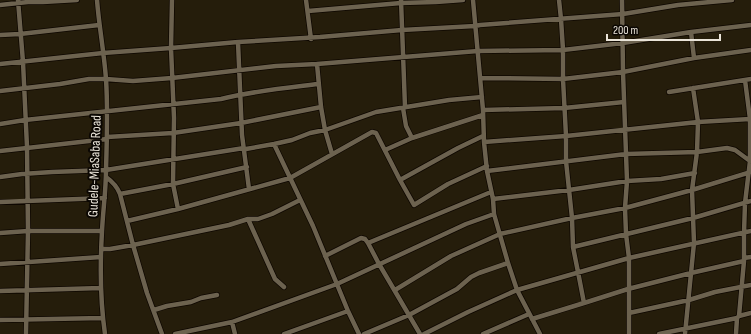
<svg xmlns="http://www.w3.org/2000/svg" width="751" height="334" viewBox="0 0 751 334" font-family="'Sofia Sans Condensed',sans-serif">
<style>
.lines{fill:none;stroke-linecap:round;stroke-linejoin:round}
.minor-casing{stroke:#0e0700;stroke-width:6}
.minor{stroke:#6c624f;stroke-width:4.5}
.labels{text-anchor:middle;stroke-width:4;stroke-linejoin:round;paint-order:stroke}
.street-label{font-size:14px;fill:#eae4d9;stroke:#0b0703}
</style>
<rect width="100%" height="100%" fill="#251d0b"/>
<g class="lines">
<defs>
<path id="minor" d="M 18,0 L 23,62 L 27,147 L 28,231 L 26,334
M 97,0 C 99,26 104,52 106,79 C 108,109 107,139 106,170 C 106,190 103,210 102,231 C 100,265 100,300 105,334
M 172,0 L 171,48 L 174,118 L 173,184 L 178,209
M 306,0 L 311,39
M 401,0 L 405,107 L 403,108 L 406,126 L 412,138
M 473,0 L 483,110 L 484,142 L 487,171 L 493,199 L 494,214 L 508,263 L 517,290 L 540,334
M 559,0 L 561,19 L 563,50 L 563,79 L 566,136 L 566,161 L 572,218 L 573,247 L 578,272 L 584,303 L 628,289 L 691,273 L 744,261
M 622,0 L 623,72 L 627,181 L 625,208 L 626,234 L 629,258 L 629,334
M 0,5 L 28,2 L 43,2 L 77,0
M 308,11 L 401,3 L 436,2 L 463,0
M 691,32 L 694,58
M 0,35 L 20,34 L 99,25
M 238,42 L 242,135 L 249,189
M 0,64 L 103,53 L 171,48 L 238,42 L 320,37 L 402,30 L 475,26 L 480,25 L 623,14 L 678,5 L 732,0
M 317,64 L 321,107 L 325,130 L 332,154
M 480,78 L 563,79 L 623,72 L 694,58 L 751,50
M 0,91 L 60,84 L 89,79 L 106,79 L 133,81 L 172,78 L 276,66 L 317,64 L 478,51 L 563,50 L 623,43 L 691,32 L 751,25
M 669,92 L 751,79
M 483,110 L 564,108 L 624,102
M 0,124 L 25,120 L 221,99 C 253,91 285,88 318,84
M 107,137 L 173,133 L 241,123 L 321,107
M 484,142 L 566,136 L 698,122 L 750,119
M 274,144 L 313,226 L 348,311 L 284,334
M 385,150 L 412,138 L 483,115
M 0,151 L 107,139
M 487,171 L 626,154 L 697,152 L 727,148 L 735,150 L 750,161
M 0,177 L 22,174 L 52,172 L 106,170 L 244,148 L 246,149 L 274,144 L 292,140 L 310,133 L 325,130 L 376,112 L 449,100 L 482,97
M 106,177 C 113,182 117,186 120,194 L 133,245 L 147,293 L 162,334
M 400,180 L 458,148 L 483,136
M 120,194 L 173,184 L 247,167
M 493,199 L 569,190 L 627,181 L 661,179 L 695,173
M 0,202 L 105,198
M 248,219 L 275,279 L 284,287
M 127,221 L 178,209 L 290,178 L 372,132 L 376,133 L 400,180 L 414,205 L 448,184 L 487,166
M 0,233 L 28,231 L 102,231
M 368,243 L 491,192
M 573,247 L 693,218 L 751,201
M 101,249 L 110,249 L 133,245 L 229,225 L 248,219 L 258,219 L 272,214 L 300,200
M 325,256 L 361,238 L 365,239 L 368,243 L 379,264 L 420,334
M 744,258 L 751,257
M 0,264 L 101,257
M 395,290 L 451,256 L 500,234 L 572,218 L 625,208 L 692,190 L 751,172
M 0,291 L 101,288
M 154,310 L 167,306 L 191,302 L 201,298 L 217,295
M 348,311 L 359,334
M 629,313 L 689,300 L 715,292 L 751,285
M 739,316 L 751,313
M 532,319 L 584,303
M 0,320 L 103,318
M 232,322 L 235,334
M 175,334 L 232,322 L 337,284 L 466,224 L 494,214
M 364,334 L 409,315 L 457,289 L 471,277 L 479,273 L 508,263
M 424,334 L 468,312 L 517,290 L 629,258 L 751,231
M 483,334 L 529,314
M 659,334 L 737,318
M 685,334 L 694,243 L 692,190 L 697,152 L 698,122 L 693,88
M 736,334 L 737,318 L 739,316 L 744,261 L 744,233 L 745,203 L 750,161 L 750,119 L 745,80"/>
</defs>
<use href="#minor" class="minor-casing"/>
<use href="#minor" class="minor"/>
</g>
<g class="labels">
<g class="street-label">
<text transform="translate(94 166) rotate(-88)" y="5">Gudele-MiaSaba Road</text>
</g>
</g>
<path d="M607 34v6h113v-6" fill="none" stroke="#eae4d9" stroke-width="2"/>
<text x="613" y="34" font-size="12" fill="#eae4d9" stroke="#0b0703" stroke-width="3" paint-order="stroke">200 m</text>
</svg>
